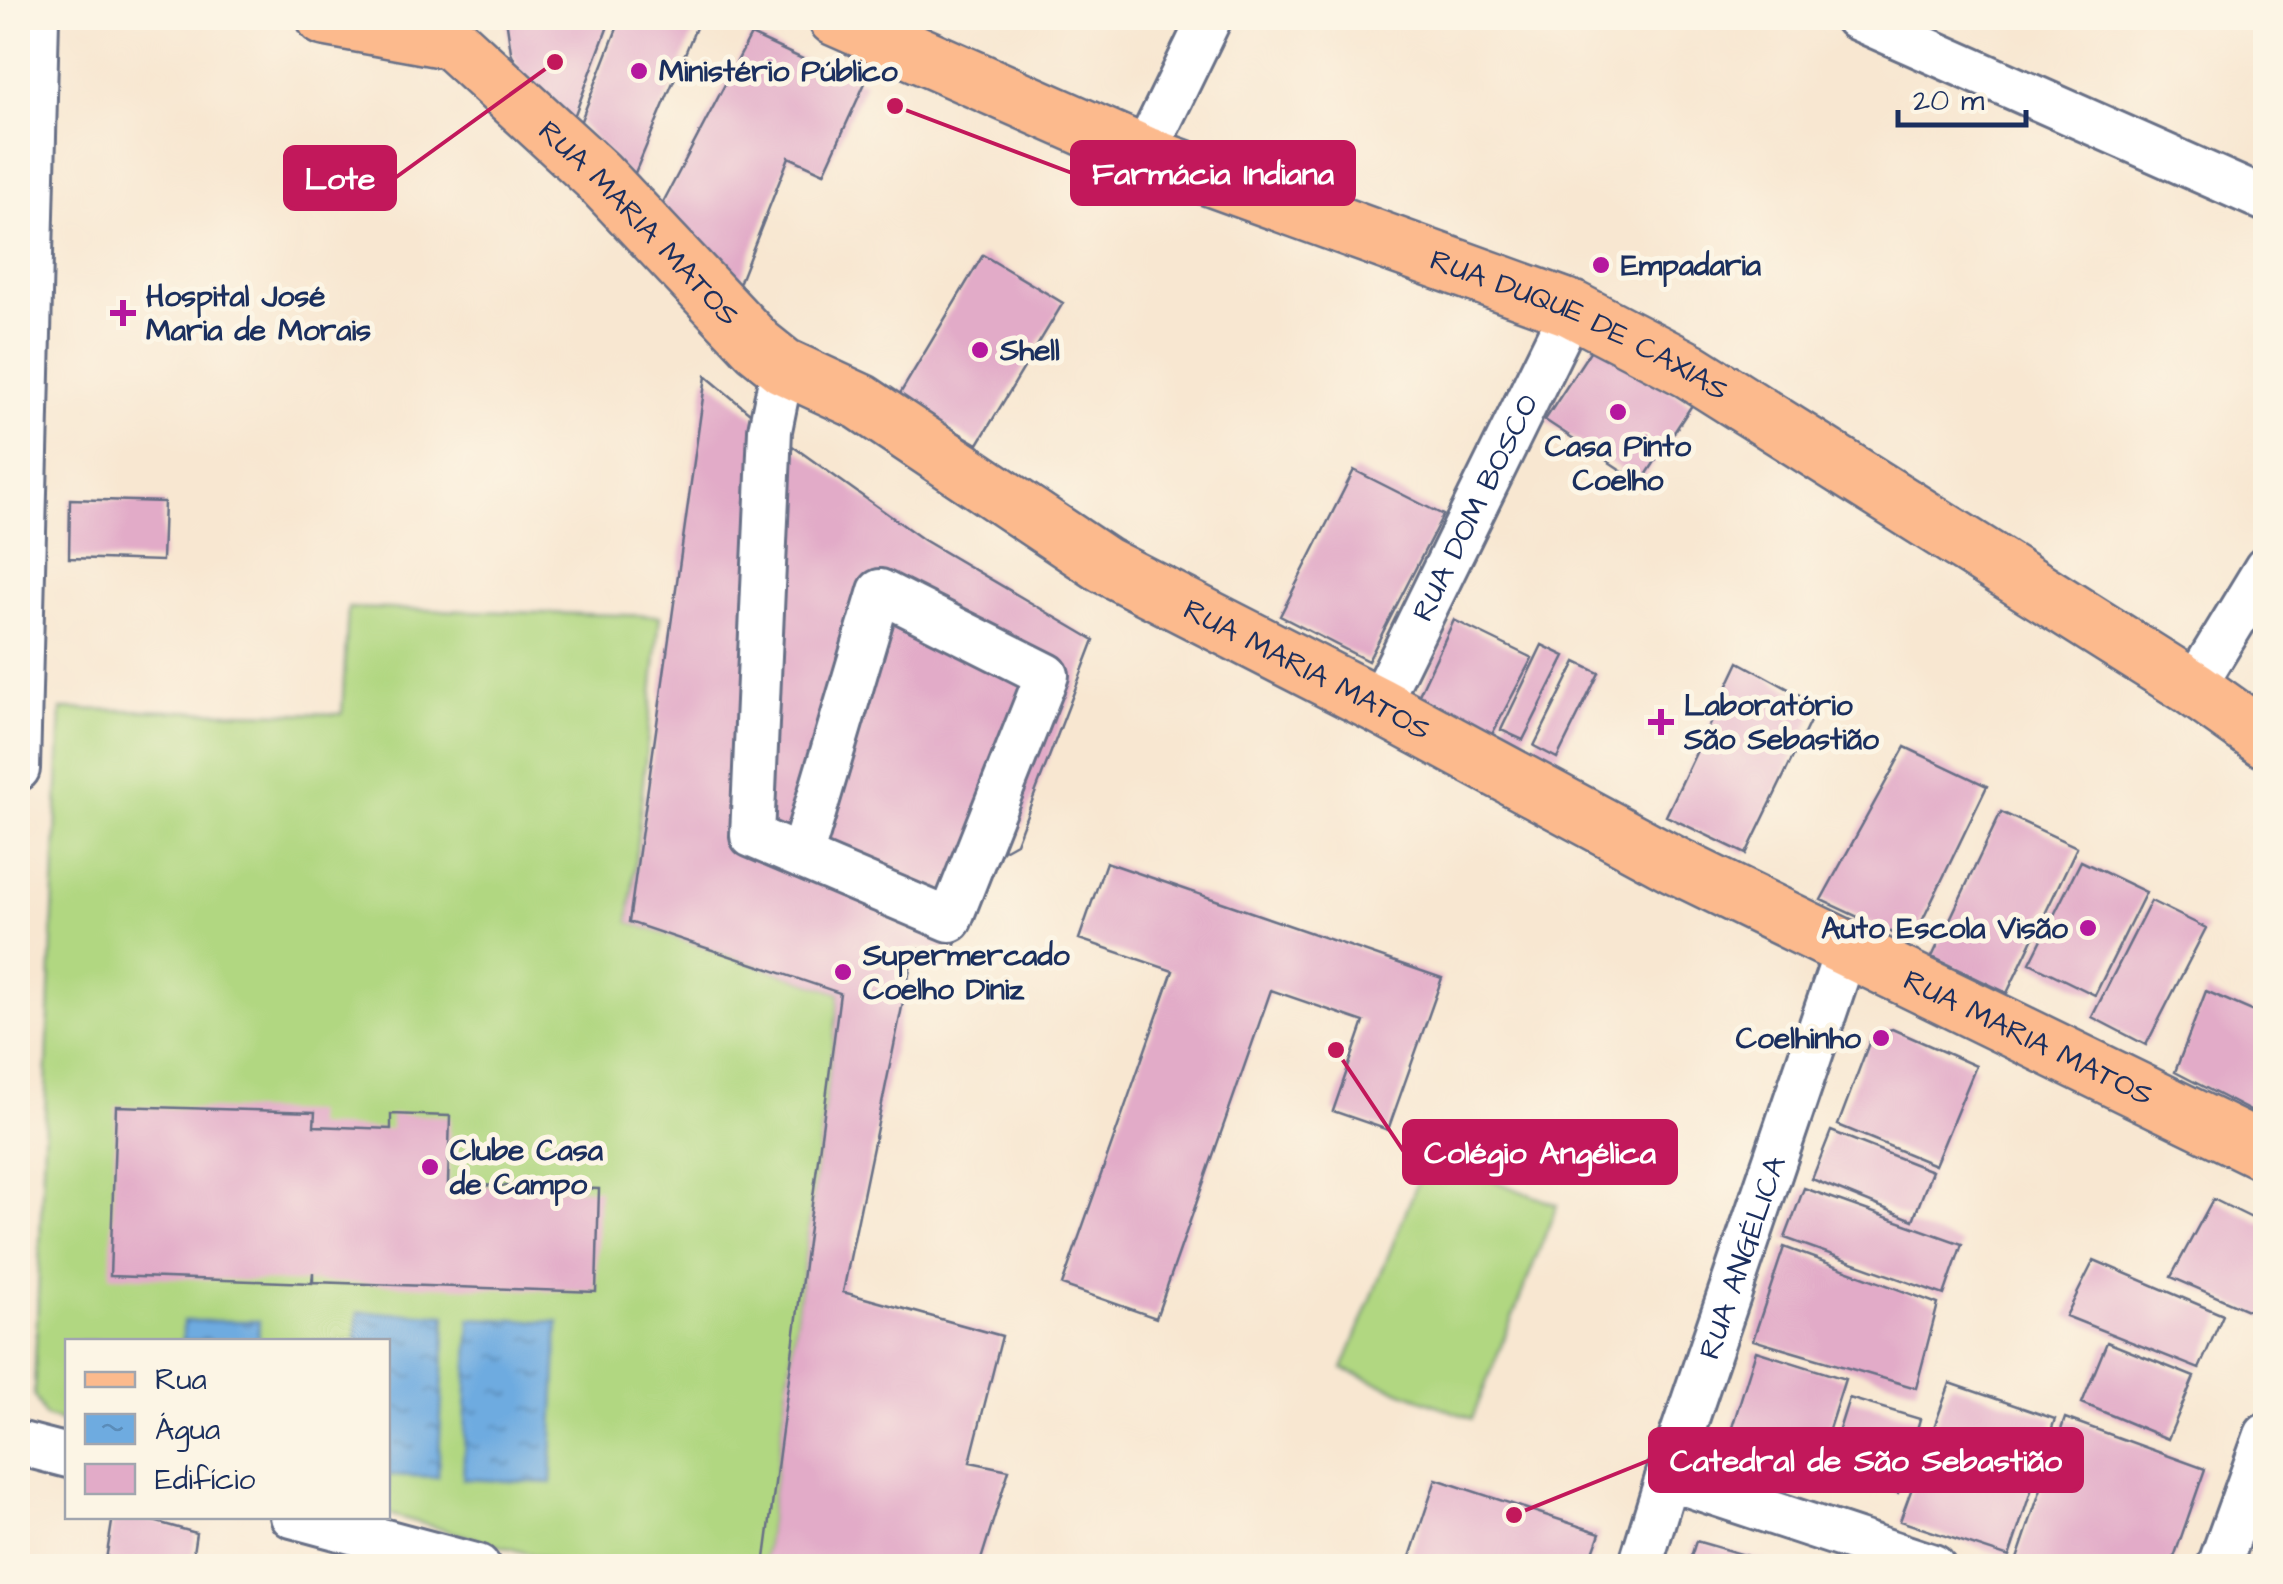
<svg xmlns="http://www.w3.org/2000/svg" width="2283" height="1584" viewBox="0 0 2283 1584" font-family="'Architects Daughter',sans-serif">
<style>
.garden{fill:#b1d781;stroke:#668370;stroke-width:2.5}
.water{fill:url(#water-ripples);stroke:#446d9f;stroke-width:2.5}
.building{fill:#e2abc8}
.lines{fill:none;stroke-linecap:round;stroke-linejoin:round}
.minor-casing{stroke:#686f86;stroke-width:48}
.major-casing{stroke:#686f86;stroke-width:60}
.minor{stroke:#fff;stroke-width:42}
.major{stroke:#fcba8d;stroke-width:55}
.poi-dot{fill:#b5179e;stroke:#fcf5e5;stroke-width:4}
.labels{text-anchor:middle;stroke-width:10;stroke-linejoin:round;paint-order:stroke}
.poi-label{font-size:30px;font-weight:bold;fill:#1b2f5e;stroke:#fcf5e5;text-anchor:start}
.street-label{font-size:30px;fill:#1b2f5e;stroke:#fcf5e5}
.leader{fill:none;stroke:#c2185b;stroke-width:4}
.callout-dot{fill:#c2185b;stroke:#fcf5e5;stroke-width:4}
.callout{fill:#c2185b;stroke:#c2185b;stroke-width:4}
.callout-label{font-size:32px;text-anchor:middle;font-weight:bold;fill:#fff}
</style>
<defs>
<pattern id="water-ripples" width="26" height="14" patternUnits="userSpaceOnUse" patternTransform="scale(2.5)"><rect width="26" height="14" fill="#6eabe0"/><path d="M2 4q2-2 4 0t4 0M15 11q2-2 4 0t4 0" fill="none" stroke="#5a8cb9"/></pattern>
</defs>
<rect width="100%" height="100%" fill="#fcf5e5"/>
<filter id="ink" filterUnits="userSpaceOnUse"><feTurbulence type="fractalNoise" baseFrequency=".01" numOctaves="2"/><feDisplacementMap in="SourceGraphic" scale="20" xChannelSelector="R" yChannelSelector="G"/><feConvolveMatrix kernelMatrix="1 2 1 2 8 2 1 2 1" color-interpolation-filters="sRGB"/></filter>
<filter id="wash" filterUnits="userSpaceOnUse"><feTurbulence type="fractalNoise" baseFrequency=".0048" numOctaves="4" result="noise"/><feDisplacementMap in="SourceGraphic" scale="40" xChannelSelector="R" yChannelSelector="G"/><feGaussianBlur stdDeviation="2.25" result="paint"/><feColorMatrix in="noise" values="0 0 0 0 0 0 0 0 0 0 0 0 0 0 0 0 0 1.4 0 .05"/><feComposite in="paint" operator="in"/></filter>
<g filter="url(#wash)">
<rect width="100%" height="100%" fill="#f8e7d1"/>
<path class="garden" d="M 348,608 L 660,616 L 629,922 L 840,993 L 764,1566 L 572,1566 L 388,1514 L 388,1342 L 68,1342 L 67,1423 L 45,1416 L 34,1395 L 61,709 L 342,714 Z
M 1428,1156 L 1557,1205 L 1472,1419 L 1343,1369 Z"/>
<path class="water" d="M 358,1312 L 446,1315 L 438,1477 L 388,1475 L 388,1342 L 356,1341 Z
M 470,1318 L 558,1322 L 551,1483 L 463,1479 Z
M 183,1321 L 259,1321 L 258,1341 L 183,1341 Z"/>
<g id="blocks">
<path class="building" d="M 506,18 L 611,18 L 571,125 L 520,72 L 511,52 Z
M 621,18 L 700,18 L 632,180 L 580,123 Z
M 751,35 L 822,68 L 865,83 L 824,173 L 789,157 L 735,294 L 659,210 Z
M 983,255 L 1063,303 L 978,444 L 898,397 Z
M 1596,342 L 1692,405 L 1641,483 L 1545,420 Z
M 706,376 L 770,430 L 924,540 L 1094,640 L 1016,843 L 982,862 L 953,951 L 914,949 L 843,1292 L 1002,1336 L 970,1462 L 1009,1470 L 979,1566 L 764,1566 L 840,993 L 629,922 Z
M 1354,470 L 1443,515 L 1368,661 L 1280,616 Z
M 70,499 L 164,502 L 162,561 L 69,558 Z
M 1454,620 L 1532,658 L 1490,738 L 1417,699 Z
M 1542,645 L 1565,656 L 1523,740 L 1501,730 Z
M 1576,662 L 1599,673 L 1557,758 L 1534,746 Z
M 1739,662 L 1818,705 L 1746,854 L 1666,816 Z
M 1905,747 L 1987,786 L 1912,942 L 1821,900 Z
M 2001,812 L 2077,847 L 2007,993 L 1932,957 Z
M 2081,861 L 2146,892 L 2095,995 L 2030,963 Z
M 1106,862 L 1442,978 L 1388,1130 L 1333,1111 L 1364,1022 L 1271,990 L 1156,1318 L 1062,1285 L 1173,971 L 1079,939 Z
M 2151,901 L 2206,928 L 2146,1045 L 2092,1017 Z
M 2206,991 L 2266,1017 L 2266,1119 L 2175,1072 Z
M 1892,1029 L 1976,1066 L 1935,1165 L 1838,1125 L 1872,1035 Z
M 116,1106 L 315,1112 L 314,1126 L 391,1129 L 391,1114 L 450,1116 L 448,1184 L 599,1189 L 596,1292 L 313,1282 L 313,1272 L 312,1283 L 110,1276 Z
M 1831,1131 L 1932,1171 L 1913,1220 L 1812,1179 Z
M 1804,1188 L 1962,1244 L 1944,1295 L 1785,1238 Z
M 2213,1199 L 2266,1225 L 2266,1318 L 2171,1277 Z
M 1784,1247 L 1938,1304 L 1916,1388 L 1753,1340 Z
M 2094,1260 L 2223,1315 L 2199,1369 L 2066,1316 Z
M 2107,1342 L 2194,1377 L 2168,1439 L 2082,1403 Z
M 1756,1351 L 1845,1379 L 1811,1485 L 1735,1471 L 1724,1453 Z
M 1950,1383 L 2055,1419 L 2009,1557 L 1900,1521 Z
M 1849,1398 L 1920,1419 L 1898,1493 L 1826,1471 Z
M 2065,1418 L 2205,1469 L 2171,1566 L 2039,1566 L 2017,1559 Z
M 1436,1479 L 1600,1533 L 1588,1566 L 1407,1566 Z
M 113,1516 L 136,1516 L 196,1533 L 191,1566 L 105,1566 Z
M 1696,1541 L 1779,1565 L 1779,1566 L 1688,1566 Z"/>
</g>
</g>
<g filter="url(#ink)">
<use href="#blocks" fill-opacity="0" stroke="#686f86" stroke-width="2.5"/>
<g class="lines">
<defs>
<g id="minor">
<path d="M 1856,18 L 2266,200"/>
<path d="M 1144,154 L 1210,18"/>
<path d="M 783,366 L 770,430 L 752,836 L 950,920 L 1047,675 L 880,591 L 801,857"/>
<path d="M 2193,688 L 2266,568"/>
<path id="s1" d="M 1378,705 L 1572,309"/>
<path d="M 18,769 L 37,18"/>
<path d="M 18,1443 L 68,1456"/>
<path d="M 1667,1478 L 1933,1566"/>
<path d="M 292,1516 L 478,1566"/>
<path id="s2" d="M 1640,1566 L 1667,1478 L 1847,948"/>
<path d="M 2219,1566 L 2266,1435"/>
</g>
<g id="major">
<path d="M 325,18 L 451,41"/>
<path id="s3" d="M 836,18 L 1144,154 L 1572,309 L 1689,370 L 2193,688 L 2266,740"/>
<path id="s4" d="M 451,41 L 597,175 L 758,346 L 783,366 L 861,402 L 1104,565 L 1378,705 L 1675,865 L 2266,1153"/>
</g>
</defs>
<use href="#minor" class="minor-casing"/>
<use href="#major" class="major-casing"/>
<use href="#minor" class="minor"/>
<use href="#major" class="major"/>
</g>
</g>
<g class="poi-dot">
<circle cx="639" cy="71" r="10"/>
<circle cx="1601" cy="265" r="10"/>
<path d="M118 298h10v10h10v10h-10v10h-10v-10h-10v-10h10z"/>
<circle cx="980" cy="350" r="10"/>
<circle cx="1618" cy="412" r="10"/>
<path d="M1656 707h10v10h10v10h-10v10h-10v-10h-10v-10h10z"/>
<circle cx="2088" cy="928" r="10"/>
<circle cx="843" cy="972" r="10"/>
<circle cx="1881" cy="1038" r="10"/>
<circle cx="430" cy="1167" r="10"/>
</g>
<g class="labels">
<g class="poi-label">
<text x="659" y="81">Ministério Público</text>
<text x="1621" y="275">Empadaria</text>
<text x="146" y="306">Hospital José<tspan x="146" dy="34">Maria de Morais</tspan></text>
<text x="1000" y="360">Shell</text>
<text x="1618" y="456" text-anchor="middle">Casa Pinto<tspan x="1618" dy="34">Coelho</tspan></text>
<text x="1684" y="715">Laboratório<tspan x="1684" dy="34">São Sebastião</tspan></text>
<text x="2068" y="938" text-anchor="end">Auto Escola Visão</text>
<text x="863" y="965">Supermercado<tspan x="863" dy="34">Coelho Diniz</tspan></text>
<text x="1861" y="1048" text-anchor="end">Coelhinho</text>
<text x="450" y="1160">Clube Casa<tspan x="450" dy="34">de Campo</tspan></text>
</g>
<g class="street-label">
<text dy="10" stroke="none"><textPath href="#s4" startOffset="262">RUA MARIA MATOS</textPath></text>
<text dy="10" stroke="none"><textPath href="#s3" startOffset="805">RUA DUQUE DE CAXIAS</textPath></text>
<text dy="10" stroke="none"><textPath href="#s1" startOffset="220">RUA DOM BOSCO</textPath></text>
<text dy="10" stroke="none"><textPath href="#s4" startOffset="1072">RUA MARIA MATOS</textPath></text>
<text dy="10" stroke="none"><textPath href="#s4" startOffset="1882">RUA MARIA MATOS</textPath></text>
<text dy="10" stroke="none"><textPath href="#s2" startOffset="325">RUA ANGÉLICA</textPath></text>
</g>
</g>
<path class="leader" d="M895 106L1072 173M555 62L395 178M1336 1050L1404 1152M1514 1515L1650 1460"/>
<g class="callout-dot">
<circle cx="895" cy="106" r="10"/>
<circle cx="555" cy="62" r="10"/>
<circle cx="1336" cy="1050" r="10"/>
<circle cx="1514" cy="1515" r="10"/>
</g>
<g class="callout">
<rect x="1072" y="142" width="282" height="62" rx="10"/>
<rect x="285" y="147" width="110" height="62" rx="10"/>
<rect x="1404" y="1121" width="272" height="62" rx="10"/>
<rect x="1650" y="1429" width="432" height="62" rx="10"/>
</g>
<g class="callout-label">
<text x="1213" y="184">Farmácia Indiana</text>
<text x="340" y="189">Lote</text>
<text x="1540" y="1163">Colégio Angélica</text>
<text x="1866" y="1471">Catedral de São Sebastião</text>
</g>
<rect width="2283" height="1584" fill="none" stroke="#fcf5e5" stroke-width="60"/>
<rect x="65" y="1339" width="325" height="180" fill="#fcf5e5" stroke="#a2a6af" stroke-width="2.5"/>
<rect x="85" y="1372" width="50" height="15" fill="#fcba8d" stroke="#a2a6af" stroke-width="2.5"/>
<text x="155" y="1389" font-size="30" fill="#1b2f5e">Rua</text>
<rect x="85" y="1414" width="50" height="30" fill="url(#water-ripples)" stroke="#a2a6af" stroke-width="2.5"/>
<text x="155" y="1439" font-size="30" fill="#1b2f5e">Água</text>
<rect x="85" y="1464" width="50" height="30" fill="#e2abc8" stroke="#a2a6af" stroke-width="2.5"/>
<text x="155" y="1489" font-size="30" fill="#1b2f5e">Edifício</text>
<path d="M1898 110v15h128v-15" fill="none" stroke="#1b2f5e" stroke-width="5"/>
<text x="1913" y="110" font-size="30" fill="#1b2f5e" stroke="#fcf5e5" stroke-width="8" paint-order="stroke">20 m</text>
</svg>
